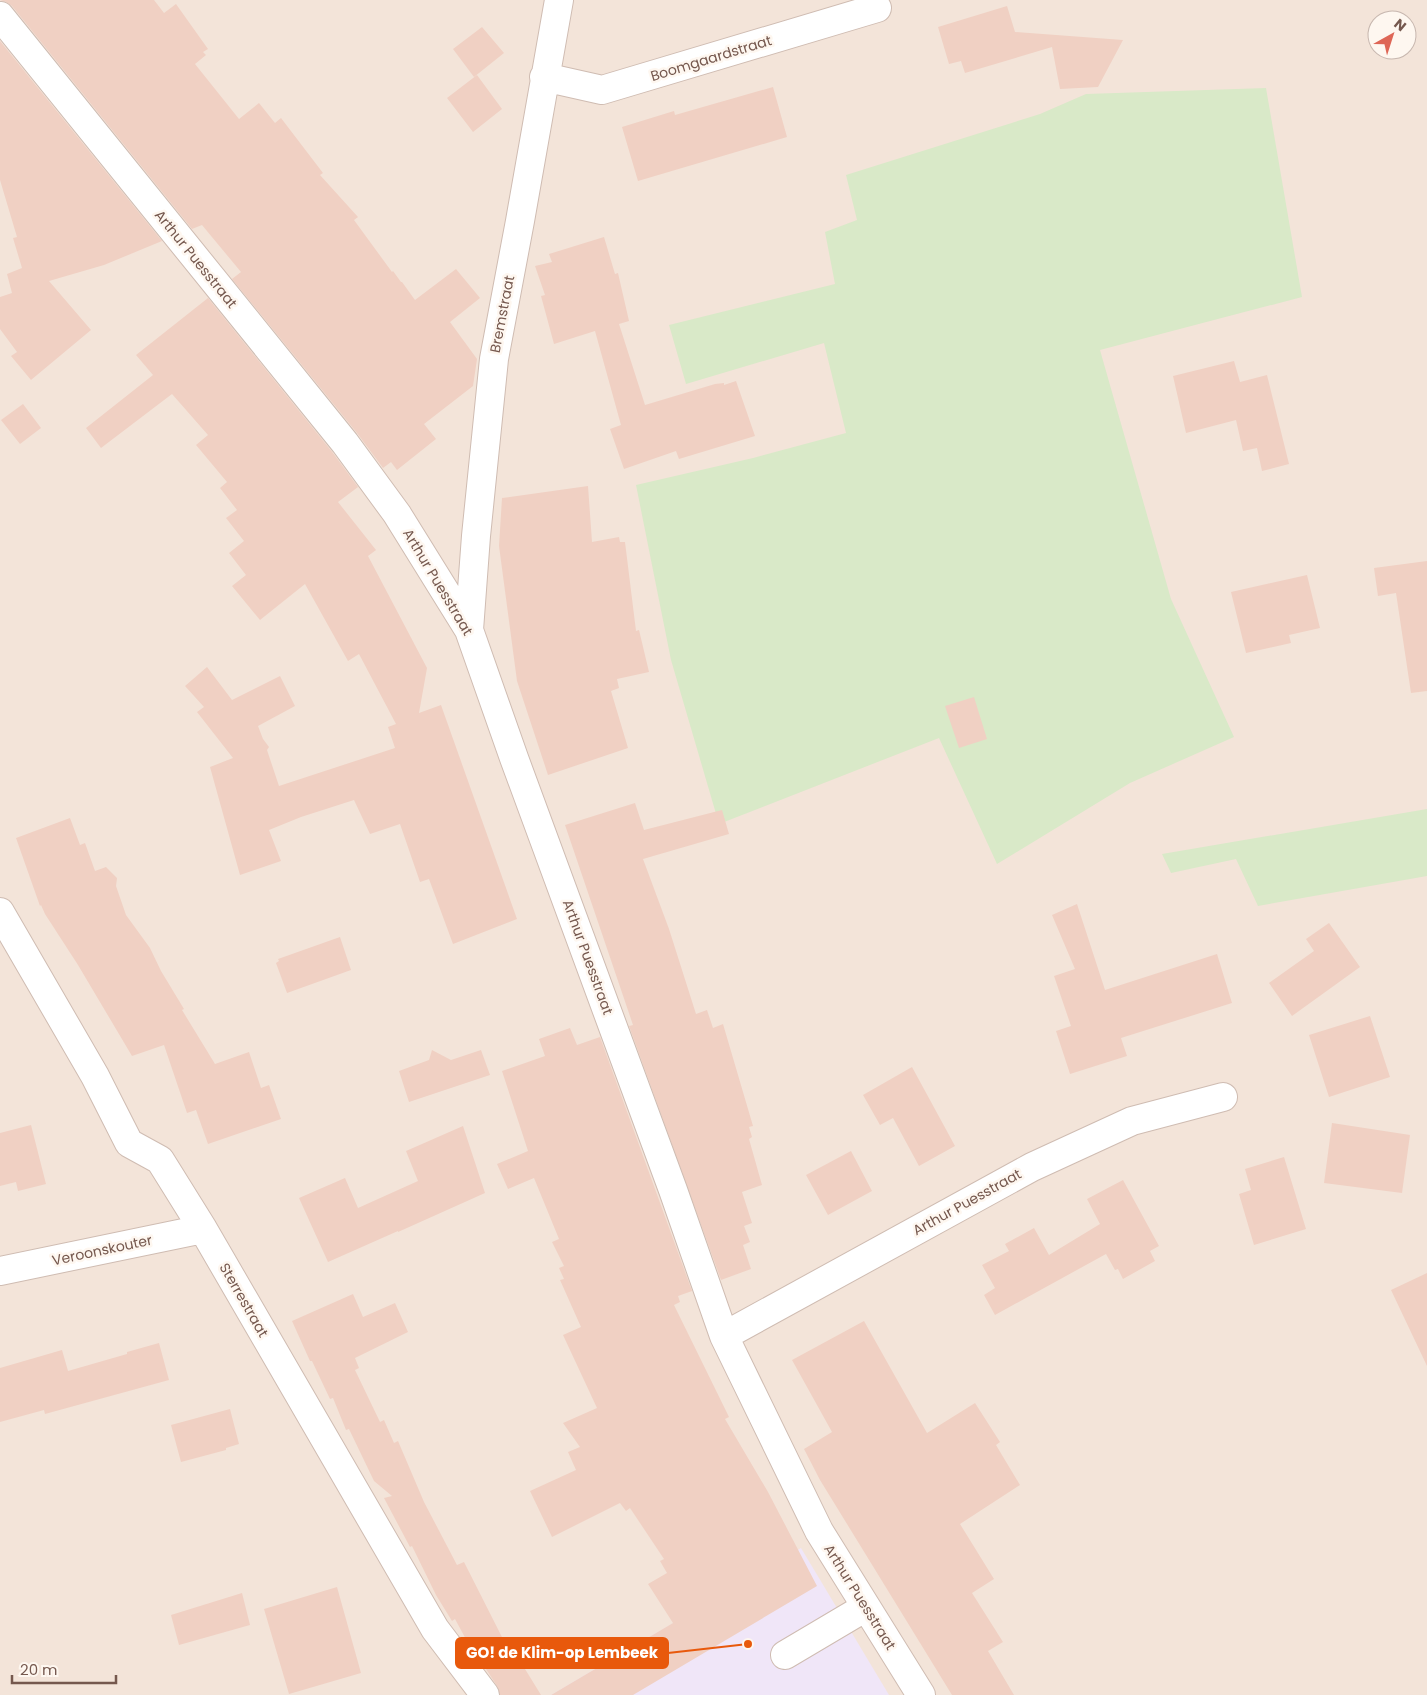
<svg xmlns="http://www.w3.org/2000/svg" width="1427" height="1695" viewBox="0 0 1427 1695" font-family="Poppins,sans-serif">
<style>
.residential{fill:#f3e4d9;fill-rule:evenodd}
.education{fill:#f0e6f8}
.green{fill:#d9e9c8}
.building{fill:#f0d0c3}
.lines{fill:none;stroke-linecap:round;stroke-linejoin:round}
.minor-casing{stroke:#cfbcb2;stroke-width:30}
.minor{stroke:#fff;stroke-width:28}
.labels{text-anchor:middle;stroke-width:5;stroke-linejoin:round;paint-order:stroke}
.street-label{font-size:14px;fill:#75584e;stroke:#fef7f0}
.leader{fill:none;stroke:#e8590c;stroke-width:2}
.callout-dot{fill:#e8590c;stroke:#fef7f0;stroke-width:2}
.callout{fill:#e8590c;stroke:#e8590c;stroke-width:2}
.callout-label{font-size:15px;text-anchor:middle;font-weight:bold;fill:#fff}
</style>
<rect width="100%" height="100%" fill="#fcf3ea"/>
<path class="residential" d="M 0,0 L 1427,0 L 1427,1695 L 0,1695 ZM 1377,20 L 1407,20 L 1407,50 L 1377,50 Z"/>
<path class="education" d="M 801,1548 L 889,1695 L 551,1695 Z"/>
<path class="green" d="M 1266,88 L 1302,297 L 1100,350 L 1171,599 L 1234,737 L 1130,783 L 997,864 L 939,738 L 719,824 L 671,660 L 636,485 L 753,458 L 846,433 L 824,343 L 686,384 L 669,325 L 835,284 L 825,232 L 857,220 L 846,175 L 1040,114 L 1086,94 Z
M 1427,809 L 1427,876 L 1258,906 L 1236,859 L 1171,873 L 1162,854 Z"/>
<path class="building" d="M 0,0 L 154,0 L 164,13 L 176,4 L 208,49 L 203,52 L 206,55 L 195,64 L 239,119 L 259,103 L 275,123 L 281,118 L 323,173 L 320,175 L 358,217 L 354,220 L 392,272 L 393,271 L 401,282 L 402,282 L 415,300 L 456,269 L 480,298 L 450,322 L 477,359 L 473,386 L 424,424 L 436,439 L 397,470 L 391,462 L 383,468 L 357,433 L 232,279 L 241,272 L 202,225 L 192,229 L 12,6 L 6,2 Z
M 1007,6 L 1015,32 L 1123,40 L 1098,87 L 1060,89 L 1052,47 L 965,73 L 961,61 L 949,64 L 938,27 Z
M 482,27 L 504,53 L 474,77 L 453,49 Z
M 0,41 L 162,241 L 104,265 L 49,281 L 91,330 L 31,380 L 11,356 L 17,352 L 0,329 L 0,297 L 12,293 L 7,274 L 22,268 L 13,238 L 17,237 L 0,180 Z
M 477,75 L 502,109 L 473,132 L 447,98 Z
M 773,87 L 787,137 L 638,181 L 622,127 L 674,111 L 675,115 Z
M 604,237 L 615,274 L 618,273 L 629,321 L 619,324 L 645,405 L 715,384 L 724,383 L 724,385 L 736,381 L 755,436 L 679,459 L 676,451 L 624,469 L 610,429 L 621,425 L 595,331 L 554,344 L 541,296 L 545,295 L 535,266 L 552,262 L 549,254 Z
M 208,298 L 333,453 L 358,487 L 338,502 L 376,550 L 368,556 L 427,668 L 419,713 L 441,705 L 517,919 L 453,944 L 429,879 L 420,882 L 400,824 L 370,834 L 354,800 L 301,817 L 269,830 L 281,861 L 240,875 L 210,767 L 233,758 L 197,712 L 204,707 L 185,686 L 207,667 L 232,700 L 280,676 L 295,706 L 258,726 L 263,739 L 269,747 L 267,750 L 279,786 L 395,748 L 388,727 L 396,724 L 359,654 L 348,661 L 305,584 L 260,620 L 232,586 L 246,575 L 229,553 L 244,541 L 226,518 L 237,510 L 220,488 L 227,482 L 196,445 L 208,435 L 172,394 L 101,448 L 86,428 L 153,375 L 136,355 Z
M 1234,361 L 1240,382 L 1267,375 L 1289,464 L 1262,471 L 1257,448 L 1243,451 L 1236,420 L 1186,433 L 1173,376 Z
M 23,404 L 41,428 L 20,444 L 1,420 Z
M 588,486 L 592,542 L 619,537 L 620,542 L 625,542 L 636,631 L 639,630 L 649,672 L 617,679 L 619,688 L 611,691 L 628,748 L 548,775 L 517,681 L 499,546 L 502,498 Z
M 1427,561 L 1427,691 L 1411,693 L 1396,593 L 1378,596 L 1374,568 Z
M 1307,575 L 1320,628 L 1289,635 L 1291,643 L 1246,653 L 1231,592 Z
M 974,697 L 987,739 L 959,748 L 945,706 Z
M 635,803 L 644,830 L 722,810 L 729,834 L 643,859 L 669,929 L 696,1014 L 707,1010 L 713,1028 L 723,1024 L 753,1126 L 749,1127 L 752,1137 L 749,1139 L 762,1185 L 742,1192 L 752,1223 L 744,1226 L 750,1242 L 743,1245 L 751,1269 L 721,1280 L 629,1026 L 633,1025 L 565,825 Z
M 70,818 L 80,845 L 85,843 L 95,871 L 106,867 L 117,878 L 116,886 L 126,915 L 150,948 L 161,971 L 184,1009 L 182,1010 L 215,1064 L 249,1052 L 261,1088 L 269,1085 L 281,1119 L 208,1144 L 196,1110 L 187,1113 L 164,1045 L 132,1056 L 78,965 L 45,914 L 41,905 L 40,906 L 16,838 Z
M 1077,904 L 1105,990 L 1217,954 L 1232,1003 L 1121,1038 L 1127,1056 L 1070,1074 L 1056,1031 L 1071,1026 L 1054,976 L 1075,969 L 1052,915 Z
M 1329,923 L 1360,967 L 1292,1016 L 1269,983 L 1314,951 L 1306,939 Z
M 340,937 L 351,970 L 287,993 L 276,963 L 279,961 L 278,959 Z
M 1370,1016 L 1390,1077 L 1329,1097 L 1309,1035 Z
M 570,1028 L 577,1045 L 600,1037 L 692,1291 L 678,1296 L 680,1302 L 674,1305 L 729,1417 L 725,1419 L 768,1492 L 817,1586 L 633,1695 L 551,1695 L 673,1623 L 648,1584 L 667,1573 L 660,1561 L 664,1559 L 630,1508 L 626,1511 L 620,1503 L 552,1537 L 530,1491 L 576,1470 L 568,1452 L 580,1447 L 563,1423 L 597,1408 L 563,1335 L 581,1327 L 560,1280 L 564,1279 L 559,1268 L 564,1266 L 552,1242 L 559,1239 L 534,1178 L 508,1189 L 497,1164 L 528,1151 L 502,1071 L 545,1056 L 539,1039 Z
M 432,1050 L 451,1060 L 481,1050 L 490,1075 L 409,1102 L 399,1071 L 429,1060 Z
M 912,1067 L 955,1146 L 919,1166 L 893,1118 L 880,1125 L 863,1095 Z
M 1332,1123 L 1410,1135 L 1402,1193 L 1324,1183 Z
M 31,1125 L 46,1184 L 18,1191 L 16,1182 L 0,1186 L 0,1133 Z
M 463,1126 L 485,1193 L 398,1232 L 398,1231 L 328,1262 L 299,1198 L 345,1178 L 358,1208 L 418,1181 L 406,1151 Z
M 851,1151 L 872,1191 L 828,1215 L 806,1175 Z
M 1284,1157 L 1306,1229 L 1254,1245 L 1239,1194 L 1251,1190 L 1245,1169 Z
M 1123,1180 L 1159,1246 L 1150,1251 L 1155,1261 L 1123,1279 L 1118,1269 L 1115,1270 L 1106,1254 L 995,1315 L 984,1295 L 995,1288 L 982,1265 L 1009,1251 L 1005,1244 L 1034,1228 L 1049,1255 L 1100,1224 L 1087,1199 Z
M 1427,1273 L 1427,1366 L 1391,1290 Z
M 353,1294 L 363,1317 L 395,1303 L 408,1332 L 355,1358 L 359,1368 L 355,1370 L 380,1422 L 384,1420 L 394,1443 L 398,1441 L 424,1502 L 457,1565 L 464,1562 L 506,1645 L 509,1643 L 541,1695 L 500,1695 L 497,1686 L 477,1655 L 475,1656 L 455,1619 L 452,1621 L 436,1595 L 412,1546 L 410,1547 L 384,1498 L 392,1496 L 374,1481 L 349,1429 L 346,1430 L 333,1398 L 330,1399 L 312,1361 L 310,1361 L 292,1321 Z
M 864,1321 L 927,1433 L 975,1403 L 1000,1442 L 996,1445 L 1020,1485 L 960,1524 L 994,1579 L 972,1593 L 1003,1642 L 988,1651 L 1014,1695 L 952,1695 L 820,1480 L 804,1449 L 832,1432 L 792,1360 Z
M 159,1343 L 169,1380 L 45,1414 L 44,1410 L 0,1422 L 0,1368 L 62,1350 L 68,1371 L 127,1354 L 127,1352 Z
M 230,1409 L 239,1444 L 226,1448 L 226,1450 L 181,1462 L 171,1425 Z
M 337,1587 L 361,1673 L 289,1694 L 264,1609 Z
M 242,1593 L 250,1625 L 179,1645 L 171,1615 Z"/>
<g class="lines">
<defs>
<path id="minor" d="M 0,16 L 345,443 L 397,514 L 469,630 L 514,758 L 673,1190 L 724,1336 L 819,1531 L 921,1695
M 544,77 L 602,90 L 877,8
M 469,630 L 476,536 L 494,359 L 520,221 L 559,0
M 0,912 L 95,1076 L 129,1143 L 160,1160 L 203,1229 L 435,1629 L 485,1695
M 0,1271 L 203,1229
M 724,1336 L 1032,1167 L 1132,1121 L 1223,1097
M 785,1655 L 866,1607"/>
</defs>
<use href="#minor" class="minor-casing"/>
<use href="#minor" class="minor"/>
</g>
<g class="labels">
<g class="street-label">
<text transform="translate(711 58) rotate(-17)" y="5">Boomgaardstraat</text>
<text transform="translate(196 259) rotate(51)" y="5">Arthur Puesstraat</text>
<text transform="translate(502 314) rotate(-79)" y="5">Bremstraat</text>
<text transform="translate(438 582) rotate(59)" y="5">Arthur Puesstraat</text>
<text transform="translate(588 957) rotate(70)" y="5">Arthur Puesstraat</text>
<text transform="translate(967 1202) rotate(-29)" y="5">Arthur Puesstraat</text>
<text transform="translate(102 1250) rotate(-12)" y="5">Veroonskouter</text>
<text transform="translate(244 1300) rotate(60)" y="5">Sterrestraat</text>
<text transform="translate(860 1597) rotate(58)" y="5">Arthur Puesstraat</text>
</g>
</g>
<path class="leader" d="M748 1644L668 1653"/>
<circle class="callout-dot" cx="748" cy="1644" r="5"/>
<rect class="callout" x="456" y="1638" width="212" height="30" rx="5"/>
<g class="callout-label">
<text x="562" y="1658">GO! de Klim-op Lembeek</text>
</g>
<g transform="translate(1392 35) rotate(39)"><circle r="24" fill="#fef7f0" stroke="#c7b7af"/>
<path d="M0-4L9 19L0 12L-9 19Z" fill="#de6656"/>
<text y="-8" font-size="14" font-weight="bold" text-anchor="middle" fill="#75584e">N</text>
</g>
<path d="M12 1675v8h104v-8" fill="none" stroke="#75584e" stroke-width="2.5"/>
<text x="20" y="1675" font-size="15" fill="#75584e" stroke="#fef7f0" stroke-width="4" paint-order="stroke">20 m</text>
</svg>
